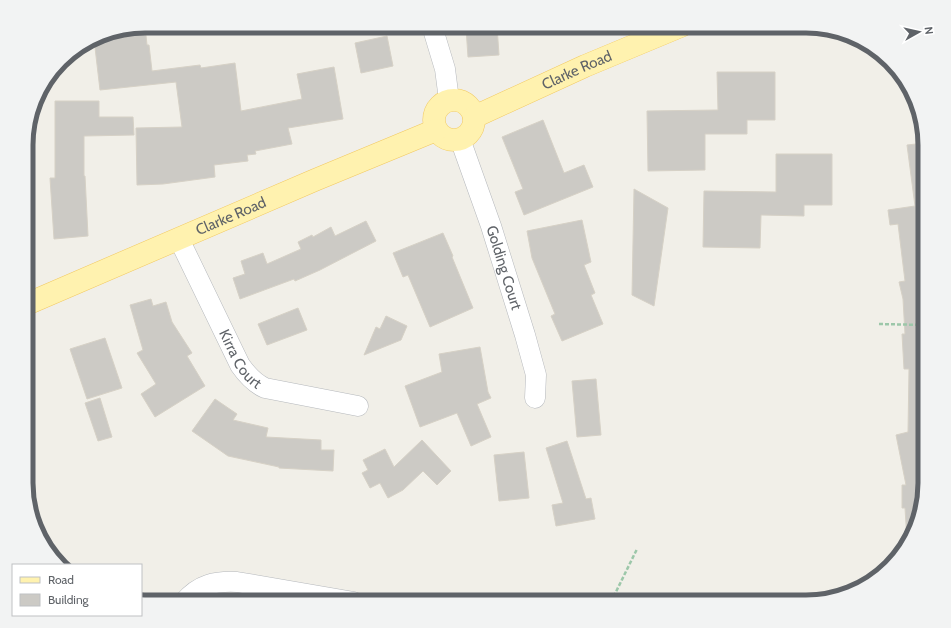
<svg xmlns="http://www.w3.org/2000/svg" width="951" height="628" viewBox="0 0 951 628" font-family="Cabin,sans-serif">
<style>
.building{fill:#cccac5;stroke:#d6d1c6}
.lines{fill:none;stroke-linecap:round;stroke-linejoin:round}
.minor-casing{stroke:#b5b8bc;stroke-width:21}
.major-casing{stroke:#f2c960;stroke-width:23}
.path{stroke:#9cc7a9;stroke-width:2.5;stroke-dasharray:4 2;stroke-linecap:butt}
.minor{stroke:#fff;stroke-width:20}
.major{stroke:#fff2af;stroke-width:22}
.labels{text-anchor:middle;stroke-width:3;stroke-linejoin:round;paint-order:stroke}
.street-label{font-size:15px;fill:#5f6368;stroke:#fff}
.rim{fill:none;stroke:#5f6368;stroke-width:5}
</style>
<rect width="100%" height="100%" fill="#f1efe8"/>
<path class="building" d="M 145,26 L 147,45 L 149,45 L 152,71 L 200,65 L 201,68 L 235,63 L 241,111 L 302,99 L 297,74 L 334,67 L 343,119 L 288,128 L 292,144 L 255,151 L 256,154 L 247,155 L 248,161 L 214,165 L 215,177 L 163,184 L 137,185 L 136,128 L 182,127 L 176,82 L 100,90 L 94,39 L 100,35 Z
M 477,26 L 497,26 L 499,55 L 468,57 L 466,28 L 477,27 Z
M 387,36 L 393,66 L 361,73 L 355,43 Z
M 717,72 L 775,72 L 775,120 L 747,120 L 747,134 L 705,134 L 705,170 L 648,171 L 647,111 L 718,110 Z
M 55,101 L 99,101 L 99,117 L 133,117 L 134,135 L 84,136 L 84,176 L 85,176 L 88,236 L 54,239 L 50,178 L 55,178 Z
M 543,120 L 564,173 L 584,165 L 593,187 L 524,215 L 515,192 L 523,189 L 502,137 Z
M 925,143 L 925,454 L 920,455 L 920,485 L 925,485 L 925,490 L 907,541 L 905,508 L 902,508 L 902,485 L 906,485 L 896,435 L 908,432 L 909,369 L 904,369 L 902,334 L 905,334 L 903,299 L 899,282 L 905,281 L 898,224 L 890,225 L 888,210 L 915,206 L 907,145 Z
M 776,154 L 832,154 L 832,205 L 804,205 L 804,216 L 761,215 L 760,248 L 703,247 L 704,191 L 776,192 Z
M 634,189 L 668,208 L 654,306 L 632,295 Z
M 582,220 L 591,262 L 584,265 L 595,293 L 591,295 L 603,324 L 562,341 L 551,316 L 555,314 L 532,258 L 527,231 Z
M 366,221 L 376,241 L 320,270 L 295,281 L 294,279 L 240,299 L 233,278 L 245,274 L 241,261 L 263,253 L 267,264 L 301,249 L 298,242 L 312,235 L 313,237 L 331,227 L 335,236 Z
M 443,233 L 453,256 L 452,257 L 473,308 L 430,327 L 408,275 L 403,277 L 393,253 Z
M 151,299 L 153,306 L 166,302 L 172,322 L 192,353 L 187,356 L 205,386 L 155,417 L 141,394 L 156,384 L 137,353 L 143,350 L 130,305 Z
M 298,308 L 307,330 L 267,345 L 258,324 Z
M 386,316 L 407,326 L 401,340 L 364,355 L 376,327 L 380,329 Z
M 105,338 L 122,388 L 87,399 L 70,349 Z
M 480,347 L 488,392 L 491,398 L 477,404 L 491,437 L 471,446 L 457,413 L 420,427 L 405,386 L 442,372 L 439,354 Z
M 596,379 L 601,435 L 577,437 L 572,381 Z
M 100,398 L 112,437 L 98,441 L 85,403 Z
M 215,399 L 237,414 L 233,420 L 268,428 L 266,437 L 321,440 L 321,450 L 334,450 L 333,471 L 279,468 L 279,467 L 228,456 L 192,431 Z
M 422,440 L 451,471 L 437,485 L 423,471 L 403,490 L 388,498 L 380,483 L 370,488 L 362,473 L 368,470 L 363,460 L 385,449 L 394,467 Z
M 567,441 L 586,499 L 591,498 L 595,519 L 556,526 L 552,505 L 563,503 L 546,448 Z
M 524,452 L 529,498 L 499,501 L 494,455 Z"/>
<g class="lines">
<defs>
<g id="minor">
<path d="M 432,26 L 445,69 L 449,100"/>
<path id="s1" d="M 460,139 L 491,226 L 525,335 L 536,375 L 535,398"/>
<path id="s2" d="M 179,239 L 240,365 C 247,375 254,383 265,388 L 358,406"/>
<path d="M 184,602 C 199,584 215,581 237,582 L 354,602"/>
</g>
<g id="major">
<circle cx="454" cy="120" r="20"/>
<path id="s3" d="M 474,117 L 585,66 L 681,26"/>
<path id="s4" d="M 27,304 L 315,180 L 436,130"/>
</g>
</defs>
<use href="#minor" class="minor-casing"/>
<use href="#major" class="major-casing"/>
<path class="path" d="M 879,324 L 925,325
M 611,602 L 637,549"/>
<use href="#minor" class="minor"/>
<use href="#major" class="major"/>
</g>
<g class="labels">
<g class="street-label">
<text dy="5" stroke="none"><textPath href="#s3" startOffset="113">Clarke Road</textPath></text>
<text dy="5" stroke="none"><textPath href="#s4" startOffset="222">Clarke Road</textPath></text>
<text dy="5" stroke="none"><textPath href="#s1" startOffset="136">Golding Court</textPath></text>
<text dy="5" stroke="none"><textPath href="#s2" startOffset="135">Kirra Court</textPath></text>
</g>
</g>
<path d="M0 0H951V628H0ZM145 33H806A112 112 0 0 1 918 145V483A112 112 0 0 1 806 595H145A112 112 0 0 1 33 483V145A112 112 0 0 1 145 33Z" fill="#f2f3f3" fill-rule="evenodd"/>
<path class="rim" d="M145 33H806A112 112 0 0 1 918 145V483A112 112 0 0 1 806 595H145A112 112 0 0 1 33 483V145A112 112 0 0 1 145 33Z"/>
<rect x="12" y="564" width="130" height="52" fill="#ffffff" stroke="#bfc1c3"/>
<rect x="20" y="577" width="20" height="6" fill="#fff2af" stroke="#bfc1c3"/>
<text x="48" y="584" font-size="12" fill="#5f6368">Road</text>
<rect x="20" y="594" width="20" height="12" fill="#cccac5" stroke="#bfc1c3"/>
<text x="48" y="604" font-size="12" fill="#5f6368">Building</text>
<g transform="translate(919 32) rotate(82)" stroke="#ffffff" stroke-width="3" paint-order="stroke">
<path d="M0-3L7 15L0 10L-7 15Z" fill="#5f6368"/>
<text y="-6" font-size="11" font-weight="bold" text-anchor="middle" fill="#5f6368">N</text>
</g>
</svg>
